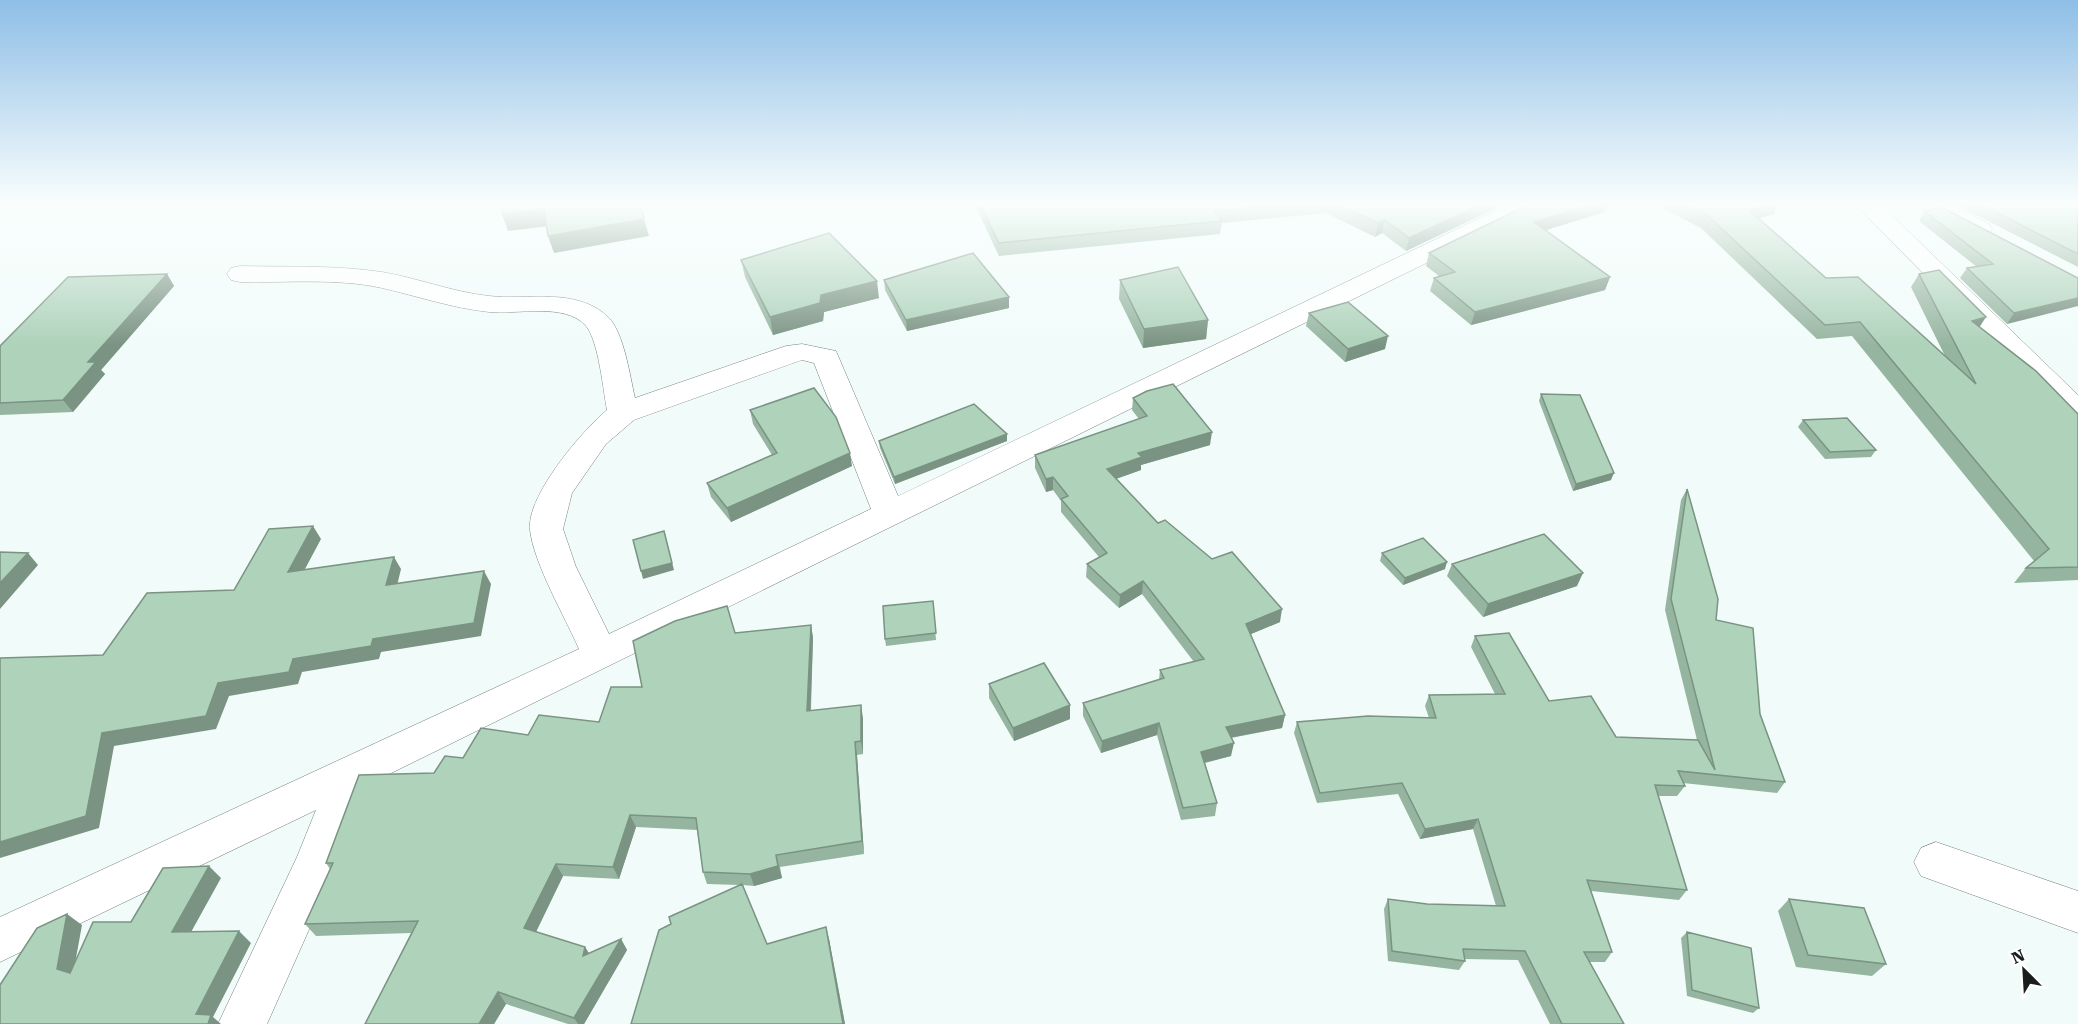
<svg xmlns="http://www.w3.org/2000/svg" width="2078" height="1024" viewBox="0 0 2078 1024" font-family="'Roboto Serif',serif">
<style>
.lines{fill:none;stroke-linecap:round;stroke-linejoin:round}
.minor-casing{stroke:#77817f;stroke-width:1}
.major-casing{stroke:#77817f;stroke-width:1}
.minor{fill:#fff;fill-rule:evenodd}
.major{fill:#fff;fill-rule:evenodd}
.wall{fill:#96b5a0}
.shaded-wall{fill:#7a9382}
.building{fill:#aed2ba;stroke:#7a9382;stroke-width:1.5}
</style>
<rect width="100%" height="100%" fill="#f1fcfa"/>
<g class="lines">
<defs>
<path id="minor" d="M 1512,203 L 1542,203 L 1538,208 L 367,785 L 339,862 L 267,1024 L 218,1024 L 297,857 L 316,810 L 0,962 L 0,917 L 579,649 C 565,617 534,564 530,530 C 526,496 582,431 607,410 C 603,390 599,342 586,326 C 565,302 517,315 489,312 C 452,308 417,296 382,288 C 337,278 286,283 240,282 L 231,280 L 227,274 L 231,268 L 240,266 C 287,267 335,265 382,272 C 418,278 452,292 489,296 C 527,300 577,287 608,317 C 624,332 630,377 635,398 L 786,346 L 802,344 L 836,351 L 898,496 ZM 802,360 L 814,363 L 871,509 L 609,634 L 576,567 L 563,529 L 572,493 L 606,444 L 634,420 Z
M 1919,203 L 1949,203 L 1989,224 L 1992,229 L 1989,234 L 1980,236 L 1971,234 L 1923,208 Z
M 1936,842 L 2078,891 L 2078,933 L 1921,876 L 1914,862 L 1921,848 Z"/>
<path id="major" d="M 1854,203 L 1879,203 L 2078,395 L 2078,421 L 2067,419 Z"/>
</defs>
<use href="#minor" class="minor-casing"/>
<use href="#major" class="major-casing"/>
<use href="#minor" class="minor"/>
<use href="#major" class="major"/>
</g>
<path class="wall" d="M 974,203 L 1507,203 L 1406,251 L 1382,233 L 1375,237 L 1326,213 L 1222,223 L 1220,234 L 999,256 Z
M 1532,203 L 1608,203 L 1604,212 L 1546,230 L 1610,277 L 1605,290 L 1471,325 L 1430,291 L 1434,278 L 1439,276 L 1426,266 L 1429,253 Z
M 1652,203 L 1779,203 L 1774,214 L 1759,218 L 1826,278 L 1945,356 L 1911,287 L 1919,274 L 1980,327 L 2078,414 L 2078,580 L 2014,583 L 2026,568 L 2034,561 L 1852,336 L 1817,339 L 1701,228 Z
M 1953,203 L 2078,203 L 2078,267 Z
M 1924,211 L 2076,278 L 2007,324 L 1960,278 L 1967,268 L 1977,267 L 1919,221 Z
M 741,260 L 879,298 L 824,312 L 823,321 L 773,335 L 745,277 Z
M 167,274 L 174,286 L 101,370 L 105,374 L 73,412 L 0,415 L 0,346 Z
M 884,280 L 1009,308 L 907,331 L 885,290 Z
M 1120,280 L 1208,320 L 1206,339 L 1143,348 L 1119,299 Z
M 1309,313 L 1385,349 L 1345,362 L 1306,326 Z
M 1541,394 L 1611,480 L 1573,491 L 1539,401 Z
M 1133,398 L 1210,445 L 1141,465 L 1141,470 L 1116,479 L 1158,523 L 1280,622 L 1251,634 L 1285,715 L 1282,728 L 1231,738 L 1231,756 L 1205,763 L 1217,803 L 1215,816 L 1181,820 L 1157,735 L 1101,753 L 1083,716 L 1083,703 L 1159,680 L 1160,670 L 1194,662 L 1142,594 L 1119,608 L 1086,577 L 1087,564 L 1099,557 L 1061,512 L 1061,501 L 1053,490 L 1046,492 L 1035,468 L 1035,455 L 1139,419 L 1132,410 Z
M 750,410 L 852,466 L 731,522 L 711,497 L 707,483 L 772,455 L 753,424 Z
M 1803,420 L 1876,450 L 1871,457 L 1825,459 L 1798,427 Z
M 879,441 L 1007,441 L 895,484 L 880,448 Z
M 1687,489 L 1716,620 L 1760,714 L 1785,782 L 1777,793 L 1683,783 L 1685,786 L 1677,796 L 1658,796 L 1687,890 L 1679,900 L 1591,891 L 1612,952 L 1605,962 L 1590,962 L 1624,1024 L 1550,1024 L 1518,960 L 1464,959 L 1465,961 L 1459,970 L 1388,961 L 1384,909 L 1388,899 L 1427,904 L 1496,906 L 1473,829 L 1420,839 L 1398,794 L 1317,803 L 1294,733 L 1297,722 L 1429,718 L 1425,706 L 1429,695 L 1495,694 L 1471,647 L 1475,636 L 1549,701 L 1616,737 L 1697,740 L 1665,610 L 1681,500 Z
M 1382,553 L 1445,569 L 1403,585 L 1380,561 Z
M 1452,564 L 1577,586 L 1483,617 L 1447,576 Z
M 933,601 L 936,640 L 886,646 L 885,639 Z
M 811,625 L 813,638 L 811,710 L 863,718 L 863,754 L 857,755 L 864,854 L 780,867 L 782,878 L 754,886 L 743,885 L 767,944 L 829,939 L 845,1024 L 671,924 L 739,885 L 707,884 L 703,872 L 697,830 L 636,827 L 619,879 L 563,876 L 536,932 L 585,947 L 589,953 L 621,939 L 627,950 L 584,1024 L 568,1024 L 506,1004 L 494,1024 L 365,1024 L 411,933 L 316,936 L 305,924 L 330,869 L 326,863 L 434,773 L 463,758 L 528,735 L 599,722 L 642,687 L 735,633 Z
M 989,684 L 1070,705 L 1070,719 L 1014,741 L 989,698 Z
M 1789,899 L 1886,964 L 1872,976 L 1796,967 L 1778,911 Z
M 1687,932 L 1759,1008 L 1753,1013 L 1687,996 L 1681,938 Z"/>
<path class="shaded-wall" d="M 1484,203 L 1507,203 L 1406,251 L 1409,238 Z
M 1597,203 L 1608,203 L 1604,212 L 1530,235 L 1534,222 Z
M 1774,203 L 1779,203 L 1774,214 L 1743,223 L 1749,210 Z
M 544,209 L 550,226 L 508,231 L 502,214 Z
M 644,219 L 649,236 L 554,253 L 548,236 Z
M 1385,220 L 1382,233 L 1375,237 L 1378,223 Z
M 167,274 L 174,286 L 101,370 L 105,374 L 73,412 L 63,400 L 88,362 Z
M 1610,277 L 1605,290 L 1471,325 L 1475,312 Z
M 877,281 L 879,298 L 824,312 L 823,321 L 773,335 L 770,317 L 821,295 Z
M 1009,297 L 1009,308 L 907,331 L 906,320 Z
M 2078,298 L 2078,306 L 2007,324 L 2014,313 Z
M 1986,317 L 1977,331 L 1972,321 Z
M 1208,320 L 1206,339 L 1143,348 L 1144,329 Z
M 1388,336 L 1385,349 L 1345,362 L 1348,349 Z
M 1212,432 L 1210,445 L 1141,465 L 1141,470 L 1107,482 L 1107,469 L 1138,453 Z
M 1007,434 L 1007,441 L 895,484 L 894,477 Z
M 850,453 L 852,466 L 731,522 L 727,508 Z
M 1614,473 L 1611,480 L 1573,491 L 1576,484 Z
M 1053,477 L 1053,490 L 1046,492 L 1046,479 Z
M 313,526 L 321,539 L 297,584 L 288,572 Z
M 664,531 L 674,570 L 643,579 L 641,571 Z
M 28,553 L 38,565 L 0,609 L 0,583 Z
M 394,557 L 401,569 L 394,598 L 386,585 Z
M 1447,562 L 1445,569 L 1403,585 L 1405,578 Z
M 484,571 L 491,584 L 481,636 L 381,652 L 379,659 L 302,672 L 298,684 L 229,696 L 216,729 L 114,746 L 99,828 L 0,858 L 0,842 L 102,733 L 218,683 L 293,659 L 373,639 Z
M 1583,573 L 1577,586 L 1483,617 L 1488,604 Z
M 1143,581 L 1142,594 L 1119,608 L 1120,595 Z
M 1282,609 L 1280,622 L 1244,637 L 1246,624 Z
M 811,625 L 813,638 L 810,723 L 807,711 Z
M 861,705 L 863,718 L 863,754 L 861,741 Z
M 1070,705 L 1070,719 L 1014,741 L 1013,728 Z
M 1285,715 L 1282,728 L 1223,739 L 1226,727 Z
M 1159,723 L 1157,735 L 1101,753 L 1102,741 Z
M 855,742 L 857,755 L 864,854 L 862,841 Z
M 1234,743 L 1231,756 L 1199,764 L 1201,752 Z
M 630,815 L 636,827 L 619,879 L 613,867 Z
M 1478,819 L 1473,829 L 1420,839 L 1425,829 Z
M 776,855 L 782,878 L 754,886 L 750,874 Z
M 556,864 L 563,876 L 532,940 L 524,928 Z
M 209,866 L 221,878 L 185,943 L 172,932 Z
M 67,914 L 82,925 L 72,980 L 57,969 Z
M 826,927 L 829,939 L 845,1024 L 843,1024 Z
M 239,931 L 251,943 L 213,1017 L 221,1024 L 208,1024 L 196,1014 Z
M 621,939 L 627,950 L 584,1024 L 578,1024 L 574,1018 Z
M 585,947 L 592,959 L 583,956 Z
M 498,992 L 506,1004 L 494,1024 L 479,1024 Z"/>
<path class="building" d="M 503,203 L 640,203 L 644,219 L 548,236 L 544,209 L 502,214 Z
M 979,203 L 1300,203 L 1215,211 L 1222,221 L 999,243 Z
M 1335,203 L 1484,203 L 1409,238 L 1385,220 L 1378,223 Z
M 1532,203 L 1597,203 L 1534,222 L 1610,277 L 1475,312 L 1434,278 L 1455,272 L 1429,253 Z
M 1683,203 L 1774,203 L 1749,210 L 1826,278 L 1858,277 L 1976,384 L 1919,274 L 1939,270 L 1986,317 L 1972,321 L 2036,371 L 2078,414 L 2078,567 L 2026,568 L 2049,549 L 1860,322 L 1825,325 L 1707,215 Z
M 1978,203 L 2078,203 L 2078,254 Z
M 1941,207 L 2078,278 L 2078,298 L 2014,313 L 1967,268 L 1993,264 L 1924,211 Z
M 829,233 L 877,281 L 821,295 L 820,303 L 770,317 L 741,260 Z
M 973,253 L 1009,297 L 906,320 L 884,280 Z
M 1178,267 L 1208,320 L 1144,329 L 1120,280 Z
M 167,274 L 88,362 L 96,362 L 63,400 L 0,403 L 0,346 L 68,277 Z
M 1348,302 L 1388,336 L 1348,349 L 1309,313 Z
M 1173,384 L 1212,432 L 1138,453 L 1142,457 L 1107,469 L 1158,523 L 1165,520 L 1212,559 L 1232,552 L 1282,609 L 1246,624 L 1285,715 L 1226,727 L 1234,743 L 1201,752 L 1217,803 L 1183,808 L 1159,723 L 1102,741 L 1083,703 L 1164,678 L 1160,670 L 1204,659 L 1143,581 L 1120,595 L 1087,564 L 1107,553 L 1061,499 L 1068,496 L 1053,477 L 1046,479 L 1035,455 L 1147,416 L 1133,398 L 1147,391 Z
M 814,388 L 836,417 L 850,453 L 727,508 L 707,483 L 777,453 L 750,410 Z
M 1541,394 L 1580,395 L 1614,473 L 1576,484 Z
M 974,404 L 1007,434 L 894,477 L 879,441 Z
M 1847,418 L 1876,450 L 1830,452 L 1803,420 Z
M 1687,489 L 1718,599 L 1716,620 L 1753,628 L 1760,714 L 1785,782 L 1678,771 L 1685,786 L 1655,785 L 1687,890 L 1587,880 L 1612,952 L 1584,952 L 1624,1024 L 1562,1024 L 1525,951 L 1463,949 L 1465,961 L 1392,951 L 1388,899 L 1427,904 L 1505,906 L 1478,819 L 1425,829 L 1402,783 L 1320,793 L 1297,722 L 1368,716 L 1436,718 L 1429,695 L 1505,694 L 1475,636 L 1509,633 L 1549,701 L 1591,696 L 1616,737 L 1698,740 L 1715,770 L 1671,599 Z
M 313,526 L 288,572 L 394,557 L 386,585 L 484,571 L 474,623 L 373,639 L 371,646 L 293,659 L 289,672 L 218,683 L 206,716 L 102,733 L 86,816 L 0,842 L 0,658 L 103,655 L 147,593 L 234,590 L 269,529 Z
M 664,531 L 672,563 L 641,571 L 633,540 Z
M 1544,534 L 1583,573 L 1488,604 L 1452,564 Z
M 1423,538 L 1447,562 L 1405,578 L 1382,553 Z
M 0,552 L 28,553 L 0,583 Z
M 933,601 L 936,633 L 885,639 L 883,606 Z
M 727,606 L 735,633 L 811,625 L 807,711 L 861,705 L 861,741 L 855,742 L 862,841 L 776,855 L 778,866 L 750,874 L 703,872 L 696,818 L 630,815 L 613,867 L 556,864 L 524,928 L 585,947 L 583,956 L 621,939 L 574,1018 L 498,992 L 479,1024 L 365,1024 L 418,921 L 305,924 L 333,863 L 326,863 L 359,775 L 434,773 L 445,756 L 463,758 L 481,728 L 528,735 L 539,715 L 599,722 L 611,687 L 642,687 L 633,641 L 675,621 Z
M 1044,663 L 1070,705 L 1013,728 L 989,684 Z
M 209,866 L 172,932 L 239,931 L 196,1014 L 211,1015 L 208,1024 L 0,1024 L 0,985 L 37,928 L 67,914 L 57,969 L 70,973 L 93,922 L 131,922 L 163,868 Z
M 742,884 L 767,944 L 826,927 L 843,1024 L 631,1024 L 659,930 L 671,924 L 669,917 Z
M 1789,899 L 1864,908 L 1886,964 L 1808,955 Z
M 1687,932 L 1751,948 L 1759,1008 L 1692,990 Z"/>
<linearGradient id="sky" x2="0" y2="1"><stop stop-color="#8ebee6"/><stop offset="0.59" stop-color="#f9fefd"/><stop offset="1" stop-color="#f9fefd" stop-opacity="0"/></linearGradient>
<rect width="2078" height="346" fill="url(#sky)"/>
<g transform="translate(2024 970) rotate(336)" stroke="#ffffff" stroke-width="4.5" paint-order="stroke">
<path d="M0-4.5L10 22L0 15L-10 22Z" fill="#191d1c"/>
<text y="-9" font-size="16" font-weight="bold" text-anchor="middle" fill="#191d1c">N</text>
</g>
</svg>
